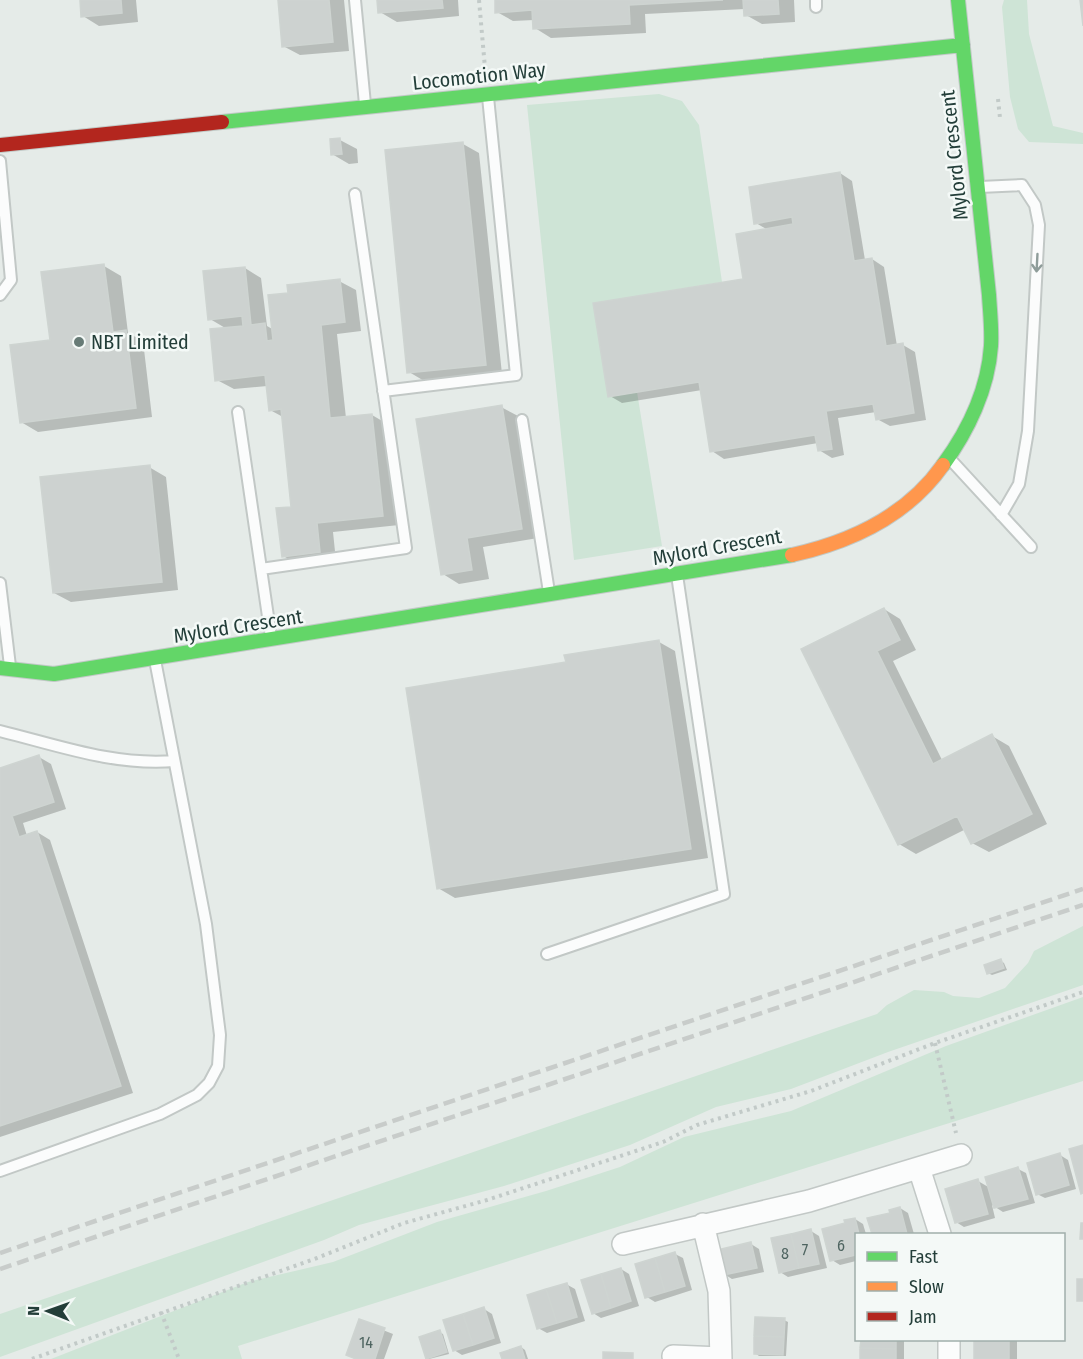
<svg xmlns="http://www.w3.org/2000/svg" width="1083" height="1359" viewBox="0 0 1083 1359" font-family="'Fira Sans Condensed',sans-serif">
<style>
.green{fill:#cee4d6}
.shadow{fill:#0003}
.building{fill:#cdd2d0;stroke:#ced4d1;stroke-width:1.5}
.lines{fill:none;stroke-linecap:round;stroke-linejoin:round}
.lane-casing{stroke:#c2c8c6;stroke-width:14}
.street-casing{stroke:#c2c8c6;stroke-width:24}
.fast-casing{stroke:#c1c9c6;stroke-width:16}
.slow-casing{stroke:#c1c9c6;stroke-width:16}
.jam-casing{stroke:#c1c9c6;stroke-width:16}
.path{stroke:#c2cac8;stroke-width:4;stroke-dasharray:3 4.5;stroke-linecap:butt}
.lane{stroke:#fbfcfc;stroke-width:10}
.street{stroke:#fbfcfc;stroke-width:21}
.fast{stroke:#63d668;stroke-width:14}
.slow{stroke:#ff974d;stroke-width:14}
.jam{stroke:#b3261e;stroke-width:14}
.rail{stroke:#c8ccca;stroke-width:4.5;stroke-dasharray:12 6;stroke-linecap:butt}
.oneway{stroke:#8f9d9a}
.poi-dot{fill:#677b76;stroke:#f4f9f7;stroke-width:2}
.labels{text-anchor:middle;stroke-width:5;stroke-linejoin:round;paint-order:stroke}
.number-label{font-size:16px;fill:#4e6460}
.street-label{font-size:20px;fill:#233e39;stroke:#f4f9f7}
.poi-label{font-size:20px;fill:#233e39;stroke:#f4f9f7;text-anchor:start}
</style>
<rect width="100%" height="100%" fill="#e5ebe8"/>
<path class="green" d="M 1004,0 L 1027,0 L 1029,34 L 1053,126 L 1083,133 L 1083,144 L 1029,142 L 1018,129 L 1010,97 L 1002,7 Z
M 659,94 L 682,101 L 699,125 L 722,282 L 594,303 L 608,397 L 637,392 L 662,546 L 574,560 L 527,105 Z
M 1083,926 L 1083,985 L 888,1052 L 791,1089 L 716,1107 L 630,1145 L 504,1186 L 359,1225 L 324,1240 L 0,1357 L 0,1314 L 877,1014 L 887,1005 L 914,990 L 944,992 L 953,996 L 979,998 L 1005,988 L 1028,963 L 1034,951 Z
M 1083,997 L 1083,1081 L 238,1346 L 242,1359 L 51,1359 L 248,1282 L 333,1262 L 437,1222 L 546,1191 L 620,1167 L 684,1137 L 791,1111 L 946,1046 Z"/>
<path class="shadow" d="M 81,0 L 136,0 L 138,22 L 99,26 L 83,16 Z
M 279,0 L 344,0 L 349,51 L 300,55 L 283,46 Z
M 379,0 L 458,0 L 459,16 L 397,22 L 380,12 Z
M 496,0 L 794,0 L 795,22 L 762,24 L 746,15 L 745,9 L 645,14 L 646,33 L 551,38 L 535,28 L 534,20 L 513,21 L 497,12 Z
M 340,140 L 357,149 L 358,163 L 349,164 L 332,154 Z
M 463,144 L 479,153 L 502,374 L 426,382 L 409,372 Z
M 840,173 L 852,181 L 865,260 L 872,259 L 884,267 L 897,346 L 903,345 L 915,352 L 926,420 L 890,426 L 877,419 L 876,412 L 838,418 L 844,455 L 832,458 L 819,450 L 818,443 L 724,459 L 712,451 L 702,390 L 622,403 L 610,396 L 745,280 L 768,230 L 756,223 Z
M 104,266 L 121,276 L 128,333 L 143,341 L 152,417 L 38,432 L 21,422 L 51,341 Z
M 245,268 L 261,278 L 267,326 L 274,330 L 289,294 L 339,281 L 356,290 L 361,331 L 337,334 L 346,418 L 372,415 L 389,425 L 399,525 L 333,532 L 336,561 L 300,565 L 283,556 L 293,508 L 283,417 L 270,410 L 267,386 L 234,389 L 217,380 L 227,329 L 210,319 Z
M 501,407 L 518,416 L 538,538 L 483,547 L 489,579 L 459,584 L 443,574 Z
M 149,467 L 166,477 L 178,590 L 71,602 L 54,593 Z
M 884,609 L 900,619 L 916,650 L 893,661 L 942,760 L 992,736 L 1009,746 L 1047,824 L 989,852 L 972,843 L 966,829 L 916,854 L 899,844 L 803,650 Z
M 659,642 L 675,651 L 708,858 L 455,898 L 438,888 L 567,664 Z
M 39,757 L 51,764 L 66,809 L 23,823 L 27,836 L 37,832 L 50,840 L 133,1093 L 0,1137 L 0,769 Z
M 1001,961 L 1004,963 L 1007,970 L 992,975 L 988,973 Z
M 1060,1155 L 1068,1160 L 1076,1189 L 1045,1198 L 1037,1194 Z
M 1018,1169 L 1026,1173 L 1035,1203 L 1003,1212 L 992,1205 L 995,1218 L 964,1227 L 956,1222 L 978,1181 L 990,1188 Z
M 900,1208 L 908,1213 L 914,1234 L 873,1234 L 869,1219 L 892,1214 Z
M 855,1219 L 863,1224 L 866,1234 L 856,1234 L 856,1261 L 840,1265 L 832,1260 Z
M 811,1231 L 819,1236 L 827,1268 L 788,1277 L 780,1272 Z
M 751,1244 L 759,1249 L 764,1272 L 732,1279 L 724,1274 Z
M 675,1254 L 683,1258 L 692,1290 L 655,1302 L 647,1297 Z
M 621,1269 L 629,1274 L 639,1306 L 601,1318 L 593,1313 Z
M 566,1284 L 575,1289 L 585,1321 L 547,1333 L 538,1328 Z
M 484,1309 L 492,1314 L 501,1343 L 462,1355 L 454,1350 Z
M 784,1320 L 788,1322 L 786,1356 L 759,1356 L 755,1353 Z
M 360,1321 L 393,1334 L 384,1359 L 355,1359 L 348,1355 Z
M 439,1332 L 443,1334 L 449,1354 L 429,1359 L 427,1358 Z
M 862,1340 L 904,1340 L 904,1359 L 862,1359 Z
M 975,1340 L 1017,1340 L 1017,1359 L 975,1359 Z
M 521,1347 L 525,1350 L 528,1359 L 504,1359 Z"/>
<path class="building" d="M 80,0 L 121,0 L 122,13 L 81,17 Z
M 278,0 L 329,0 L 333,42 L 282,47 Z
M 377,0 L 442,0 L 443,8 L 378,13 Z
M 495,0 L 723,0 L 629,5 L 630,24 L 533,29 L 532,10 L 495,13 Z
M 743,0 L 778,0 L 779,14 L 744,16 Z
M 1080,0 L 1083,0 L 1083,26 Z
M 340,138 L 342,154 L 331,155 L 330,139 Z
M 463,142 L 486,365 L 407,373 L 385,150 Z
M 840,172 L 854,261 L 872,258 L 886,346 L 903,343 L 914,413 L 876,420 L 873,404 L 826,411 L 832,449 L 818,451 L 815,435 L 710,452 L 699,382 L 608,397 L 593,303 L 743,279 L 736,234 L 793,224 L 792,217 L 754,224 L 749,187 Z
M 104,264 L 113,332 L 126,330 L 136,408 L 20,423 L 10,345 L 50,340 L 41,272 Z
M 245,267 L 251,325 L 265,323 L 267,341 L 273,340 L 268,295 L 288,293 L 287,285 L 340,279 L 345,322 L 321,325 L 330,418 L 372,414 L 383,516 L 317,523 L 320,552 L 282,557 L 276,508 L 291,507 L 281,409 L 269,411 L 265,375 L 215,381 L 210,329 L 243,326 L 242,316 L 208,320 L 203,271 Z
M 502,405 L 522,529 L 467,538 L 472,570 L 441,575 L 416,419 Z
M 150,465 L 162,582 L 53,593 L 40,477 Z
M 884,608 L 900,640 L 877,651 L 933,764 L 992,734 L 1032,814 L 971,844 L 957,816 L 898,845 L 801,649 Z
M 659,640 L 691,849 L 437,889 L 406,688 L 566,662 L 564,655 Z
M 39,755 L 54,802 L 12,816 L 19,837 L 37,831 L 121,1086 L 0,1126 L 0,768 Z
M 1001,959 L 1004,968 L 987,974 L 984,965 Z
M 1083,1145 L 1083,1193 L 1081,1194 L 1069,1149 Z
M 1060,1153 L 1069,1185 L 1036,1195 L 1027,1163 Z
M 1018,1167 L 1028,1199 L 994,1208 L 985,1177 Z
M 978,1179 L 988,1214 L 955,1223 L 945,1189 Z
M 900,1207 L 907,1234 L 872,1234 L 867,1218 L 890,1213 L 889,1210 Z
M 855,1218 L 859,1234 L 856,1234 L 856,1255 L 830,1261 L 822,1229 L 845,1223 L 844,1220 Z
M 1081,1223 L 1083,1223 L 1083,1239 L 1080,1239 Z
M 811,1229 L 819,1264 L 799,1268 L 791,1234 Z
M 791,1234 L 799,1268 L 779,1273 L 771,1238 Z
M 751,1242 L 757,1268 L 723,1275 L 717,1250 Z
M 675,1252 L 685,1286 L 665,1292 L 655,1258 Z
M 655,1258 L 665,1292 L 645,1298 L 635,1264 Z
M 621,1268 L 631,1301 L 611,1308 L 601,1274 Z
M 601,1274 L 611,1308 L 592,1314 L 581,1280 Z
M 1077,1279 L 1083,1279 L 1083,1301 L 1077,1301 Z
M 567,1283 L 577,1317 L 557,1323 L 546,1289 Z
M 546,1289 L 557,1323 L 537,1329 L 527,1295 Z
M 484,1307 L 494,1338 L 473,1345 L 463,1314 Z
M 463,1314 L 473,1345 L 453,1351 L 443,1320 Z
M 755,1317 L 785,1318 L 784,1337 L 754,1336 Z
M 359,1319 L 385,1328 L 375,1359 L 356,1359 L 346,1355 Z
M 440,1330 L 447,1352 L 426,1359 L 419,1337 Z
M 754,1336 L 784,1337 L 783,1355 L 754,1354 Z
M 861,1340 L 896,1340 L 896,1349 L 860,1348 Z
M 974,1340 L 1009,1340 L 1009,1359 L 974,1359 Z
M 521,1346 L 525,1359 L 502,1359 L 500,1353 Z
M 860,1348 L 896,1349 L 896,1359 L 860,1359 Z
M 603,1352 L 633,1353 L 633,1359 L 603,1359 Z"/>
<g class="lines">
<defs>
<path id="lane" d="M 355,0 L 365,104
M 816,0 L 816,7
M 0,161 L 11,280 L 0,295
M 980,187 L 1022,185 L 1035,205 L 1039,225 L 1028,431 L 1019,484 L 1001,515
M 383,391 L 516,375 L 488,97
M 238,412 L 271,637
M 522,420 L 549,592
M 950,459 L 1031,547
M 261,569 L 406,548 L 355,194
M 0,583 L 10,666
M 0,731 C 57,745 114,766 174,761
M 547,954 L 724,894 L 677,575
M 0,1171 L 160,1114 L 197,1095 L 209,1083 L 218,1066 L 220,1035 L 206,924 L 155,660"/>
<path id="street" d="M 919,1168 L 940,1234
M 703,1224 L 719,1291 L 721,1359
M 623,1244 L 809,1201 L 961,1155
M 949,1340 L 949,1359
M 673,1356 L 721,1358"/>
<path id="fast" d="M 222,122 L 963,45
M 943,465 C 968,431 988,389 991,346 C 992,329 990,312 989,295 L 958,0
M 0,668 L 54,674 L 792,555"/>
<path id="slow" d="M 792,555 C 851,542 907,516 943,465"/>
<path id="jam" d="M 0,145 L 222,122"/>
</defs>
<use href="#lane" class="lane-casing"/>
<use href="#street" class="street-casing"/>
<use href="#fast" class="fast-casing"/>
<use href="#slow" class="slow-casing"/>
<use href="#jam" class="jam-casing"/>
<path class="path" d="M 479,0 L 485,68
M 998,99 L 1000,118
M 935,1043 L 956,1133
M 161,1312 L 179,1359
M 32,1359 L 317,1258 L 404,1223 L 487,1200 L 663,1142 L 697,1125 L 811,1091 L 935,1043 L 1083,992"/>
<use href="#lane" class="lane"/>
<use href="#street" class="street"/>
<use href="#fast" class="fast"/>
<use href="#slow" class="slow"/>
<use href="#jam" class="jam"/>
<path class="rail" d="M 0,1253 L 1083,889
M 0,1269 L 1083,905"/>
</g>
<defs><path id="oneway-shaft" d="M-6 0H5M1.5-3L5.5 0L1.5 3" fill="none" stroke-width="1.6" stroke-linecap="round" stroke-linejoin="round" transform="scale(1.5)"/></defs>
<use class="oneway" href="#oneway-shaft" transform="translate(1037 263) rotate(93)"/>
<circle class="poi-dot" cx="79" cy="342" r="6"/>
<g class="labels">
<g class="number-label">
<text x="841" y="1251">6</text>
<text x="805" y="1255">7</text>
<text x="785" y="1259">8</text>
<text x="366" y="1348">14</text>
</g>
<g class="street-label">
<text transform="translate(479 76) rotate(-6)" y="7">Locomotion Way</text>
<text transform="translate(954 155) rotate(-96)" y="7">Mylord Crescent</text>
<text transform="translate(717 547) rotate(-10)" y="7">Mylord Crescent</text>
<text transform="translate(238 626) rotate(-9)" y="7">Mylord Crescent</text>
</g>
<g class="poi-label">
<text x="91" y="349">NBT Limited</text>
</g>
</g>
<rect x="855" y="1233" width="210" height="108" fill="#f4f9f7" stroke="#a0aeab" stroke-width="1.5"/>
<rect x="867" y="1252" width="30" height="9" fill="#63d668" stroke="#a0aeab" stroke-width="1.5"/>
<text x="909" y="1263" font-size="18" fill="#233e39">Fast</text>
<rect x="867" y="1282" width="30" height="9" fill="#ff974d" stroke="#a0aeab" stroke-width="1.5"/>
<text x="909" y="1293" font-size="18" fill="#233e39">Slow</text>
<rect x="867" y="1312" width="30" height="9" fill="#b3261e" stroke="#a0aeab" stroke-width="1.5"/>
<text x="909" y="1323" font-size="18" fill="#233e39">Jam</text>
<g transform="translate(48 1311) rotate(271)" stroke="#f4f9f7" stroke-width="4.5" paint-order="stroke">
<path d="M0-4.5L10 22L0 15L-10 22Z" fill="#233e39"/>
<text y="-9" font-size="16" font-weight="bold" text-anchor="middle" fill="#233e39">N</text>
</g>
</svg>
